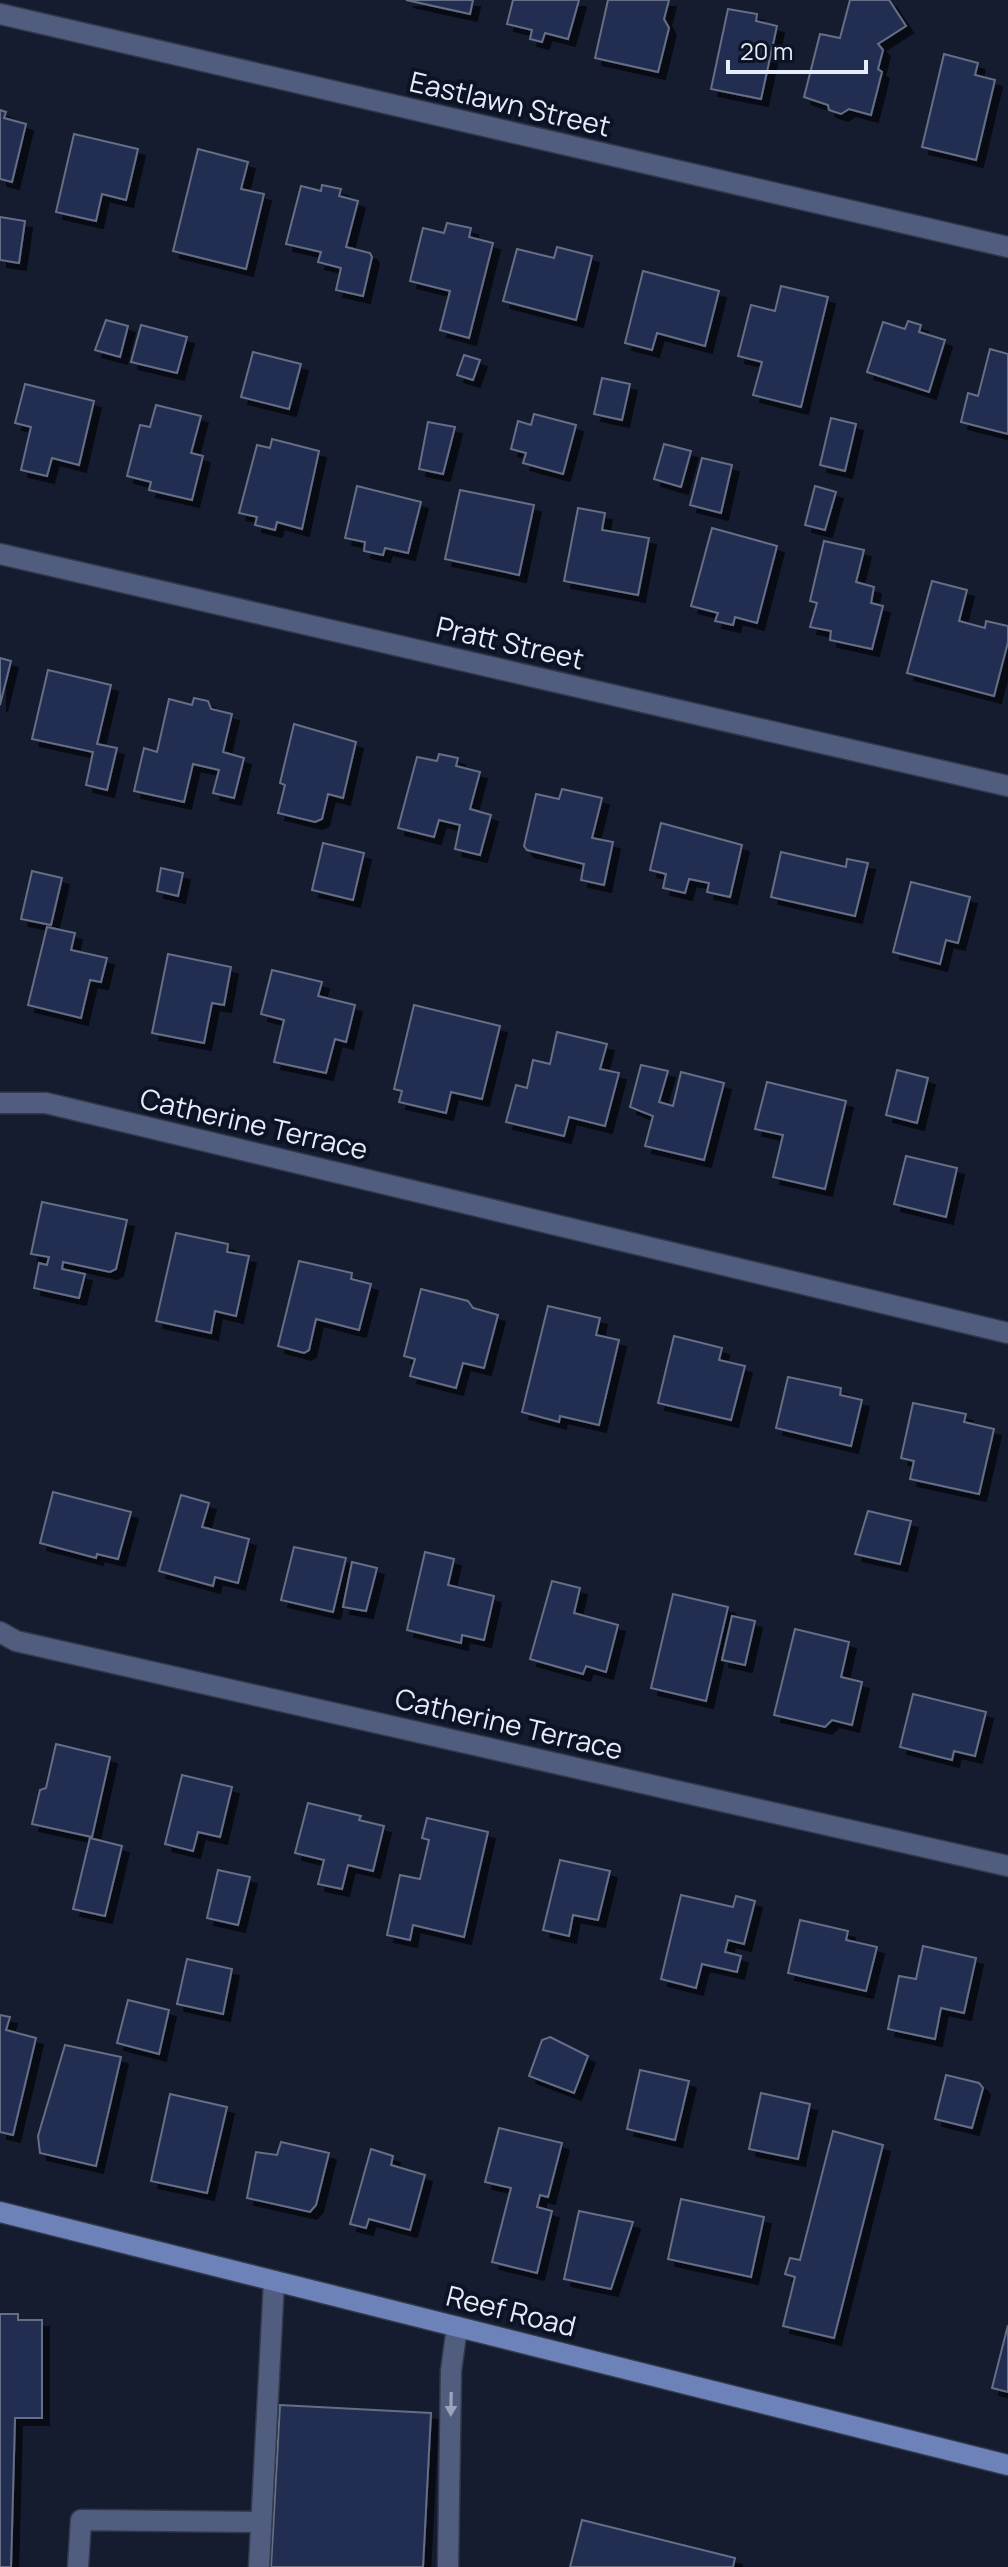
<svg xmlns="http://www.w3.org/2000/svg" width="1008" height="2567" viewBox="0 0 1008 2567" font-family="Manrope,sans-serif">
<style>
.building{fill:#202d51;stroke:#656e85;stroke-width:2;filter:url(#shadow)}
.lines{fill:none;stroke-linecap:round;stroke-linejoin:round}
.lane-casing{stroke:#32394b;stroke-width:23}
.street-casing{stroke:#32394b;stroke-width:23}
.secondary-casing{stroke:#32394b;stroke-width:23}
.lane{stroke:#505d7f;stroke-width:20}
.street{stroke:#505d7f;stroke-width:20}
.secondary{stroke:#6c82b8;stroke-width:20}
.oneway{fill:#9ba4bc}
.labels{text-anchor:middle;stroke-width:8;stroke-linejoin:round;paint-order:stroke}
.street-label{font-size:28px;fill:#e6ecf9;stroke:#0c1325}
</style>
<defs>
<filter id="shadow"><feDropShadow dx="7" dy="7" stdDeviation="0" flood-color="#0009"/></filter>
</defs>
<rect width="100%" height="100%" fill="#151c2f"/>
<path class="building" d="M 406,0 L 473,0 L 470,14 Z
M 513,0 L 579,0 L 568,39 L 545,33 L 542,42 L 530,39 L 532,30 L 507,24 Z
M 608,0 L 669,0 L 664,19 L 669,28 L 658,72 L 595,58 Z
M 850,0 L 889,0 L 906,26 L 878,44 L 883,50 L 878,69 L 882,72 L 871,115 L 849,109 L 841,114 L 829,110 L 828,105 L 804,97 L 820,34 L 840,38 Z
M 728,9 L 757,14 L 756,21 L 777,26 L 761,99 L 711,89 Z
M 944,54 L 978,63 L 975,75 L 995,80 L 976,160 L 922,147 Z
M 0,110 L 6,112 L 4,118 L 26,124 L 12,182 L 0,179 Z
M 74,134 L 138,149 L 126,200 L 102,194 L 96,221 L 56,212 Z
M 198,149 L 248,162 L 241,189 L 264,194 L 246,269 L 173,251 Z
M 322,185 L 341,189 L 339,196 L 358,201 L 346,247 L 370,253 L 372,257 L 363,296 L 336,290 L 341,268 L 318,262 L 321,252 L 286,244 L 301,186 L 321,191 Z
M 0,217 L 25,221 L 19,263 L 0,260 Z
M 447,223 L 471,228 L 469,237 L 493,243 L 469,338 L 440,330 L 450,291 L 410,281 L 423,228 L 444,233 Z
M 557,247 L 592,256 L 576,320 L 503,301 L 517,249 L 554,258 Z
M 643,271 L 719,291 L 705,346 L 657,333 L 652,350 L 625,343 Z
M 781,286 L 828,297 L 801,407 L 753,395 L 762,362 L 738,356 L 751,305 L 775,311 Z
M 106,320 L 128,326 L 120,357 L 95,350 Z
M 908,321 L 921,325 L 919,332 L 945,340 L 929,392 L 867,372 L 883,322 L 905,329 Z
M 141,325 L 187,337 L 177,373 L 131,362 Z
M 990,349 L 1008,354 L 1008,434 L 961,422 L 968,393 L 978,396 Z
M 253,352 L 301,364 L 289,409 L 241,397 Z
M 464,355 L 480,360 L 473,380 L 457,375 Z
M 602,378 L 630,384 L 622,420 L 594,414 Z
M 25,384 L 94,401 L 79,465 L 52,458 L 47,476 L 21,470 L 31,427 L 15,423 Z
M 156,405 L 201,416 L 191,453 L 203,456 L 192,500 L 149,490 L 151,482 L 127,476 L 140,425 L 150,427 Z
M 534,414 L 576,425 L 563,474 L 523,463 L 526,453 L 511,449 L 518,421 L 531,425 Z
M 831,418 L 856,424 L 845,471 L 820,465 Z
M 428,422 L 455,427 L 443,474 L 419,469 Z
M 272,439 L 319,451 L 302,529 L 277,522 L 275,530 L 255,525 L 257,517 L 239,513 L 257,445 L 270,448 Z
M 664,444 L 691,451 L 681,487 L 654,479 Z
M 702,458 L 732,465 L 721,513 L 690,505 Z
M 357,486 L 421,502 L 408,553 L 385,548 L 383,555 L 364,551 L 365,542 L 345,538 Z
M 815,486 L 836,492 L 825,530 L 805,525 Z
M 460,490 L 534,505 L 519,575 L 445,559 Z
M 578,508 L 605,513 L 602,530 L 649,538 L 638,595 L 564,581 Z
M 712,528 L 777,546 L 757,623 L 735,617 L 733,625 L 715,621 L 718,613 L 691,606 Z
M 824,541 L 864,550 L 856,582 L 874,587 L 871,603 L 883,606 L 872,649 L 830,640 L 831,631 L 810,627 L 817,603 L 810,601 Z
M 932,581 L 967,590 L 959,621 L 985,628 L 986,621 L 1008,626 L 1008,642 L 994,696 L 907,673 Z
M 0,658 L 11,661 L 0,705 Z
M 48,670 L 111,685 L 97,744 L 117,748 L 107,790 L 86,785 L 93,752 L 32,739 Z
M 194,698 L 208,701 L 211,709 L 232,714 L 223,752 L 244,758 L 234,798 L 213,793 L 219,770 L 193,764 L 184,802 L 134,791 L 144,748 L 157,752 L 169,699 L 192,705 Z
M 294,724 L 356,742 L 343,798 L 328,794 L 322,819 L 315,822 L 278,813 L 285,785 L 280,783 Z
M 439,754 L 458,758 L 456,766 L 480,772 L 470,809 L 491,815 L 480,855 L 455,849 L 460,825 L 439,820 L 434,837 L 398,828 L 417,757 L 437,761 Z
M 562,789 L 602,798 L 592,838 L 613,842 L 604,885 L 581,880 L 584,864 L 527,850 L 524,846 L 536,794 L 559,799 Z
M 661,823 L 742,845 L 730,897 L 707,892 L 709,883 L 689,879 L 685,893 L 663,888 L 666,874 L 650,870 Z
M 323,843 L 364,853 L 353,900 L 312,890 Z
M 781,852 L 846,867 L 847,859 L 868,863 L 855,916 L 771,897 Z
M 161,868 L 183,873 L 178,896 L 157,891 Z
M 32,871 L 62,878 L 51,925 L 21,919 Z
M 911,882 L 970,897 L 958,943 L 946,940 L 940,964 L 893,952 Z
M 47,927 L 75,933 L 71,950 L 107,958 L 101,982 L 90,980 L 81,1018 L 28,1005 Z
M 168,954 L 231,967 L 224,1005 L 212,1003 L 204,1043 L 152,1033 Z
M 272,970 L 322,982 L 318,996 L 355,1005 L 346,1042 L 335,1039 L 326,1073 L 274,1062 L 284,1020 L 261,1014 Z
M 414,1005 L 500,1026 L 482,1099 L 451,1092 L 446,1113 L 399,1102 L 402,1091 L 394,1089 Z
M 557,1032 L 607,1044 L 600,1069 L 619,1073 L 605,1126 L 569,1117 L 564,1136 L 506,1122 L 516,1085 L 527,1088 L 533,1060 L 550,1064 Z
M 641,1065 L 668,1071 L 659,1102 L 673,1106 L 681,1072 L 724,1083 L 704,1160 L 645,1146 L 653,1116 L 630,1107 Z
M 897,1070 L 928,1078 L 917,1123 L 886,1115 Z
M 767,1082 L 846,1101 L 825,1189 L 773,1177 L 783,1135 L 755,1129 Z
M 906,1156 L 957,1168 L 946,1217 L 894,1204 Z
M 42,1202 L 127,1220 L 116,1269 L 110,1272 L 63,1262 L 62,1269 L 85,1274 L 79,1298 L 34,1288 L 39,1263 L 47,1265 L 49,1257 L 31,1254 Z
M 176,1233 L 228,1244 L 227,1252 L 249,1256 L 236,1316 L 215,1311 L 211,1333 L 156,1321 Z
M 299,1261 L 352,1273 L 351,1279 L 371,1284 L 359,1330 L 316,1319 L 309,1350 L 304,1353 L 278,1346 Z
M 421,1289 L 468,1301 L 473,1308 L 498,1315 L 484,1368 L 463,1363 L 456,1388 L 410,1376 L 415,1359 L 404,1356 Z
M 548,1306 L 600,1318 L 596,1335 L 619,1340 L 599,1425 L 560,1416 L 559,1422 L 522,1412 Z
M 674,1336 L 722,1348 L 719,1360 L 745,1366 L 731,1420 L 658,1403 Z
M 788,1377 L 841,1388 L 840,1395 L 862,1400 L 851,1446 L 776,1428 Z
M 913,1403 L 966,1414 L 964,1422 L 994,1429 L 979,1494 L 910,1479 L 914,1461 L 901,1458 Z
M 53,1492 L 131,1512 L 118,1559 L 97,1554 L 96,1558 L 40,1543 Z
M 181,1495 L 209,1503 L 202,1527 L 249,1539 L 238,1583 L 215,1577 L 213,1586 L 159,1571 Z
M 868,1511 L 911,1521 L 900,1564 L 855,1554 Z
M 294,1547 L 346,1558 L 333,1612 L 281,1600 Z
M 425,1552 L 454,1559 L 448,1585 L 494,1596 L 484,1640 L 462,1635 L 461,1643 L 407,1630 Z
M 352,1562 L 377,1568 L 366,1611 L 343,1607 Z
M 552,1581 L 580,1588 L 574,1613 L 618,1625 L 606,1672 L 586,1666 L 583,1674 L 530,1659 Z
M 673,1594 L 728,1607 L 706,1701 L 651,1688 Z
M 732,1616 L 755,1621 L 745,1665 L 722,1660 Z
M 795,1629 L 849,1642 L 841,1677 L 862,1682 L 852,1725 L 832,1720 L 825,1727 L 774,1715 Z
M 913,1694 L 986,1712 L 975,1756 L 954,1751 L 952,1760 L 900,1747 Z
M 56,1744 L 110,1757 L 92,1837 L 32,1824 L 40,1790 L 46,1788 Z
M 182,1775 L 232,1787 L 220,1837 L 198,1832 L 193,1851 L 165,1844 Z
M 308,1803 L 361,1816 L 359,1820 L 384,1826 L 373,1871 L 348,1865 L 342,1889 L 318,1884 L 324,1860 L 295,1853 Z
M 427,1818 L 488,1832 L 464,1937 L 413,1925 L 410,1940 L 387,1935 L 400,1875 L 420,1879 L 429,1840 L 422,1838 Z
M 90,1838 L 122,1846 L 105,1916 L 73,1909 Z
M 560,1860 L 610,1871 L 598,1920 L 573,1915 L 569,1936 L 543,1930 Z
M 218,1870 L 250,1877 L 238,1925 L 207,1918 Z
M 681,1895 L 733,1907 L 736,1896 L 755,1901 L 744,1944 L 728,1940 L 725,1952 L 741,1956 L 737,1972 L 702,1964 L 696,1988 L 661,1979 Z
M 800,1920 L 848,1931 L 846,1940 L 877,1947 L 866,1991 L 788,1973 Z
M 923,1946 L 976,1958 L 964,2013 L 941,2008 L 935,2039 L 888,2029 L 899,1976 L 916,1979 Z
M 187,1959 L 232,1969 L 223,2014 L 177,2004 Z
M 128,2000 L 169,2010 L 159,2054 L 117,2043 Z
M 0,2015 L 10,2017 L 6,2030 L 36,2038 L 13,2135 L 0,2132 Z
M 550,2037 L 588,2056 L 574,2093 L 529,2076 L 542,2040 Z
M 65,2045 L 121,2057 L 96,2166 L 40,2153 L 38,2136 Z
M 640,2070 L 689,2081 L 675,2140 L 627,2129 Z
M 946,2075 L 979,2083 L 983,2088 L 972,2128 L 935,2119 Z
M 761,2093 L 810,2104 L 798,2159 L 749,2149 Z
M 170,2094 L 227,2107 L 207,2193 L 151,2181 Z
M 499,2128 L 562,2143 L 548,2197 L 540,2195 L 537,2207 L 552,2211 L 537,2273 L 492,2262 L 511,2188 L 485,2182 Z
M 833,2131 L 883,2145 L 834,2338 L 783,2326 L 795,2277 L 785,2274 L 790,2258 L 800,2260 Z
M 281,2142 L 329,2153 L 316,2205 L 310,2212 L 247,2198 L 256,2152 L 277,2155 Z
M 371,2149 L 393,2156 L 391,2165 L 425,2175 L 410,2230 L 369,2219 L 366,2228 L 350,2224 Z
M 681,2199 L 764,2217 L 751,2277 L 668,2259 Z
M 579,2211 L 633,2222 L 611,2289 L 564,2279 Z
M 0,2314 L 18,2314 L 18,2320 L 42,2320 L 42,2418 L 15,2418 L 11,2567 L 0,2567 Z
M 1008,2325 L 1008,2392 L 992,2388 Z
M 280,2405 L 431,2413 L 423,2567 L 271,2567 Z
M 582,2520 L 735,2558 L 733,2567 L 570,2567 Z"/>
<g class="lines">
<defs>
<path id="lane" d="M 78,2567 L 81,2520 L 261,2522
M 259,2567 L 274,2281
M 448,2567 L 451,2371 L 457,2327"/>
<path id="street" d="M 0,14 L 1008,247
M 0,554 L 1008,786
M 0,1103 L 46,1103 L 1008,1333
M 0,1632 L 16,1641 L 1008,1866"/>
<path id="secondary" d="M 0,2212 L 1008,2465"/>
</defs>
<use href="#lane" class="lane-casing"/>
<use href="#street" class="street-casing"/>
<use href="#secondary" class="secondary-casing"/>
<use href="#lane" class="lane"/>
<use href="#street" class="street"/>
<use href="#secondary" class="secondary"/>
</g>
<defs><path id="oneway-solid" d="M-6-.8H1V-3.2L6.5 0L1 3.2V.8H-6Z" transform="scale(2)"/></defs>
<use class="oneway" href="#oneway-solid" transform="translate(451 2404) rotate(91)"/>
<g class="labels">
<g class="street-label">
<text transform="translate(510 104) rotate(13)" y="10">Eastlawn Street</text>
<text transform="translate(510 643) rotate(13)" y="10">Pratt Street</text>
<text transform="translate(254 1124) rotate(13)" y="10">Catherine Terrace</text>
<text transform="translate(509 1724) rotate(13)" y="10">Catherine Terrace</text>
<text transform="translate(511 2311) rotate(14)" y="10">Reef Road</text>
</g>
</g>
<path d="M728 60v12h138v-12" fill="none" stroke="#e6ecf9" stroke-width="4"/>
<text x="740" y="60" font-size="24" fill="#e6ecf9" stroke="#0c1325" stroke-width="6" paint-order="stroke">20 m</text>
</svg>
